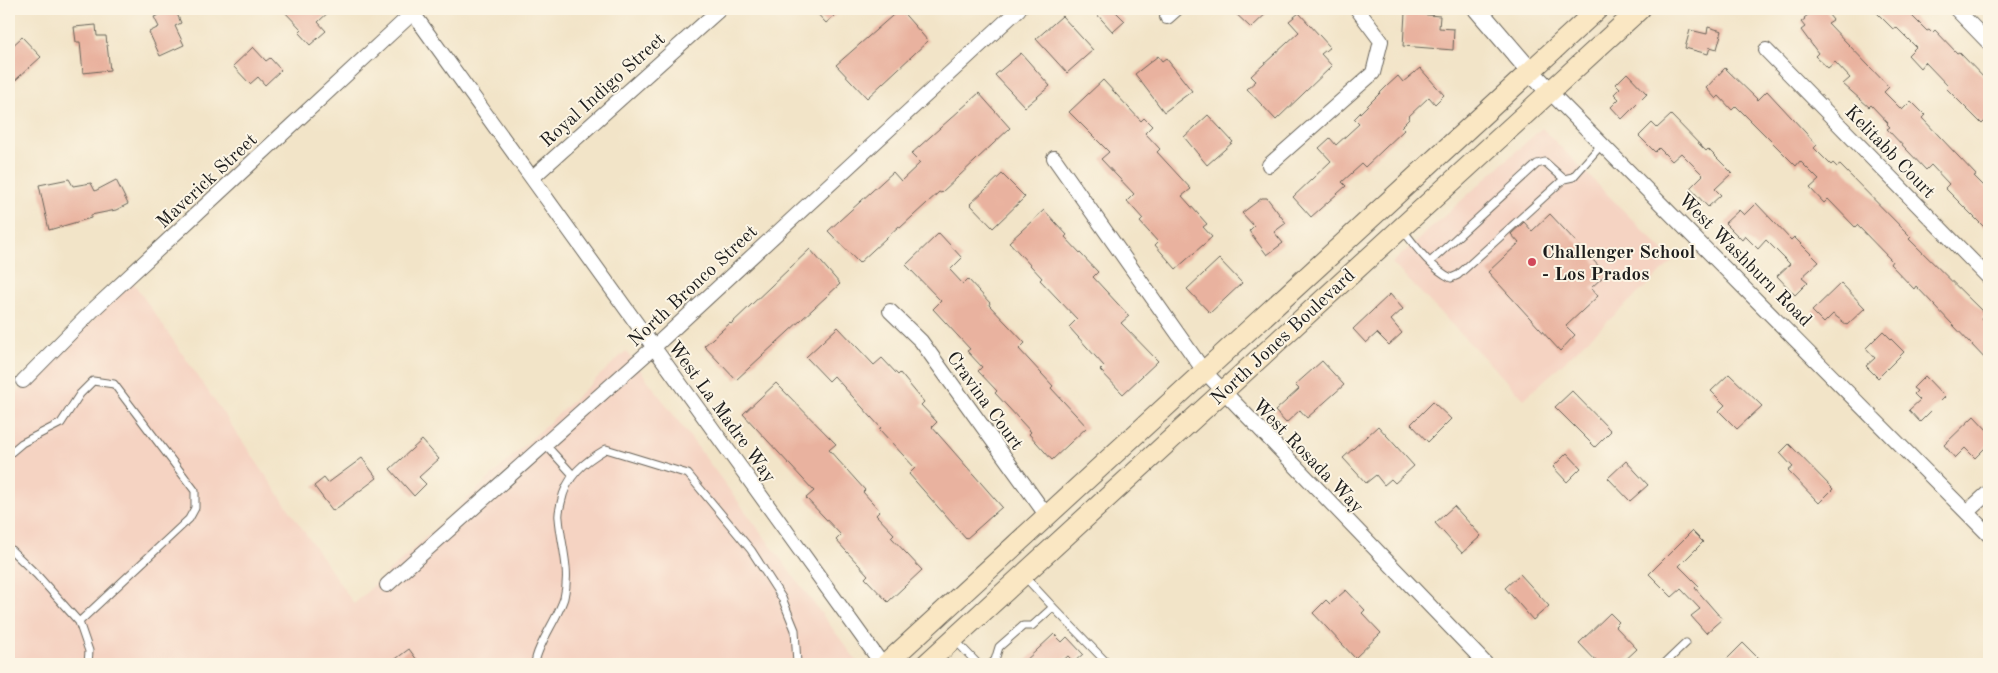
<svg xmlns="http://www.w3.org/2000/svg" width="1998" height="673" viewBox="0 0 1998 673" font-family="'Old Standard TT',serif">
<style>
.built{fill:#f5d3c2}
.building{fill:#e9b29f}
.lines{fill:none;stroke-linecap:round;stroke-linejoin:round}
.service-casing{stroke:#676258;stroke-width:9}
.minor-casing{stroke:#676258;stroke-width:16}
.tertiary-casing{stroke:#676258;stroke-width:20}
.secondary-casing{stroke:#676258;stroke-width:22}
.service{stroke:#fff;stroke-width:7}
.minor{stroke:#fff;stroke-width:14}
.tertiary{stroke:#fff;stroke-width:18}
.secondary{stroke:#fae7c3;stroke-width:20}
.poi-dot{fill:#d1495b;stroke:#fcf5e5;stroke-width:2}
.labels{text-anchor:middle;stroke-width:4;stroke-linejoin:round;paint-order:stroke}
.street-label{font-size:19px;fill:#1c1c1c;stroke:#fcf5e5}
.poi-label{font-size:19px;font-weight:bold;fill:#1c1c1c;stroke:#fcf5e5;text-anchor:start}
</style>
<rect width="100%" height="100%" fill="#fcf5e5"/>
<filter id="ink" filterUnits="userSpaceOnUse"><feTurbulence type="fractalNoise" baseFrequency=".02" numOctaves="2"/><feDisplacementMap in="SourceGraphic" scale="10" xChannelSelector="R" yChannelSelector="G"/><feConvolveMatrix kernelMatrix="1 2 1 2 8 2 1 2 1" color-interpolation-filters="sRGB"/></filter>
<filter id="wash" filterUnits="userSpaceOnUse"><feTurbulence type="fractalNoise" baseFrequency=".0096" numOctaves="4" result="noise"/><feDisplacementMap in="SourceGraphic" scale="20" xChannelSelector="R" yChannelSelector="G"/><feGaussianBlur stdDeviation="1.12" result="paint"/><feColorMatrix in="noise" values="0 0 0 0 0 0 0 0 0 0 0 0 0 0 0 0 0 1.4 0 .05"/><feComposite in="paint" operator="in"/></filter>
<g filter="url(#wash)">
<rect width="100%" height="100%" fill="#f2e4c8"/>
<path class="built" d="M 1542,128 L 1673,261 L 1524,399 L 1392,263 Z
M 133,282 L 354,604 L 626,351 L 859,664 L 9,664 L 9,400 Z"/>
<g id="blocks">
<path class="building" d="M 173,9 L 175,9 L 181,23 L 175,26 L 184,45 L 160,56 L 149,32 L 159,27 L 154,17 Z
M 282,9 L 332,9 L 318,22 L 326,31 L 310,45 L 299,33 L 302,30 Z
M 813,9 L 842,9 L 826,23 Z
M 900,9 L 928,41 L 867,98 L 836,65 Z
M 1092,9 L 1113,9 L 1125,21 L 1113,32 Z
M 1231,9 L 1271,9 L 1251,28 Z
M 1816,9 L 1824,9 L 1833,20 L 1828,23 L 1889,87 L 1884,92 L 1902,110 L 1911,101 L 1925,115 L 1922,118 L 1976,175 L 1974,176 L 1989,191 L 1989,232 L 1945,188 L 1949,184 L 1931,165 L 1926,170 L 1887,129 L 1890,127 L 1887,124 L 1888,123 L 1871,105 L 1869,107 L 1843,84 L 1850,78 L 1835,62 L 1828,68 L 1815,56 L 1818,53 L 1801,30 L 1805,27 L 1801,22 L 1805,19 L 1804,18 Z
M 1873,9 L 1905,9 L 1927,31 L 1929,30 L 1932,33 L 1935,30 L 1957,53 L 1959,52 L 1989,83 L 1989,117 L 1982,124 L 1946,88 L 1948,86 L 1925,62 L 1920,68 L 1908,55 L 1916,47 L 1896,27 L 1894,30 Z
M 1299,13 L 1330,47 L 1321,54 L 1332,66 L 1276,120 L 1247,89 L 1256,81 L 1251,76 L 1299,32 L 1289,21 Z
M 1405,13 L 1440,16 L 1439,28 L 1454,29 L 1453,50 L 1403,46 Z
M 1062,16 L 1093,50 L 1067,73 L 1036,39 Z
M 96,25 L 97,36 L 106,36 L 110,70 L 83,73 L 80,42 L 76,42 L 74,27 Z
M 1708,27 L 1722,31 L 1717,49 L 1710,47 L 1708,54 L 1685,48 L 1690,30 L 1707,34 Z
M 22,37 L 41,57 L 9,86 L 9,49 Z
M 253,47 L 266,61 L 270,58 L 281,70 L 265,85 L 258,77 L 250,84 L 233,66 Z
M 1021,53 L 1050,86 L 1025,107 L 995,75 Z
M 1158,56 L 1162,61 L 1166,58 L 1192,91 L 1164,112 L 1135,74 Z
M 1420,68 L 1444,95 L 1435,104 L 1429,97 L 1408,117 L 1409,119 L 1401,127 L 1404,130 L 1365,167 L 1362,164 L 1342,182 L 1346,186 L 1311,217 L 1293,197 L 1331,161 L 1319,148 L 1330,138 L 1336,145 L 1359,124 L 1354,119 L 1387,86 L 1398,76 L 1403,82 Z
M 1725,68 L 1758,100 L 1767,91 L 1817,145 L 1814,148 L 1831,165 L 1833,163 L 1837,167 L 1840,165 L 1911,237 L 1909,239 L 1986,315 L 1982,318 L 1989,326 L 1989,363 L 1916,286 L 1914,289 L 1890,264 L 1892,261 L 1857,225 L 1855,227 L 1828,199 L 1824,203 L 1810,188 L 1819,180 L 1800,161 L 1796,166 L 1736,106 L 1732,110 L 1719,96 L 1716,99 L 1706,88 Z
M 1627,73 L 1647,94 L 1622,119 L 1611,107 L 1619,99 L 1614,94 L 1620,88 L 1616,84 Z
M 1103,80 L 1141,121 L 1144,118 L 1152,126 L 1145,133 L 1160,149 L 1157,152 L 1191,189 L 1182,196 L 1207,224 L 1203,227 L 1212,237 L 1176,269 L 1155,245 L 1158,242 L 1140,222 L 1143,219 L 1127,201 L 1134,194 L 1101,159 L 1109,152 L 1069,112 Z
M 979,93 L 1010,128 L 941,193 L 939,192 L 900,228 L 899,226 L 859,263 L 828,231 L 893,172 L 901,181 L 920,163 L 911,154 Z
M 1208,115 L 1233,142 L 1207,165 L 1184,137 Z
M 1671,115 L 1706,151 L 1708,149 L 1732,173 L 1715,189 L 1721,195 L 1708,207 L 1690,188 L 1703,175 L 1681,153 L 1672,161 L 1659,148 L 1655,152 L 1639,136 L 1652,123 L 1657,128 Z
M 1002,174 L 1025,197 L 993,228 L 970,204 Z
M 69,179 L 73,186 L 91,183 L 95,191 L 116,180 L 128,204 L 116,210 L 91,215 L 91,218 L 49,230 L 39,185 Z
M 1262,198 L 1267,198 L 1286,223 L 1274,232 L 1283,243 L 1267,255 L 1249,231 L 1254,226 L 1242,213 Z
M 1756,203 L 1791,240 L 1794,237 L 1819,262 L 1802,277 L 1808,282 L 1795,295 L 1777,276 L 1790,264 L 1766,240 L 1758,249 L 1745,236 L 1742,240 L 1725,223 L 1739,210 L 1744,215 Z
M 1044,210 L 1067,235 L 1065,237 L 1098,272 L 1093,277 L 1129,316 L 1121,323 L 1158,361 L 1123,394 L 1100,370 L 1104,366 L 1069,327 L 1077,319 L 1040,280 L 1042,278 L 1009,242 Z
M 1550,214 L 1606,274 L 1591,288 L 1598,296 L 1566,326 L 1575,335 L 1560,351 L 1488,272 L 1519,243 L 1511,234 L 1524,222 L 1532,231 Z
M 939,233 L 962,258 L 950,270 L 963,284 L 968,279 L 990,303 L 989,305 L 1025,343 L 1019,349 L 1053,386 L 1051,388 L 1087,427 L 1052,460 L 1029,434 L 1031,432 L 995,393 L 997,391 L 978,371 L 982,367 L 967,351 L 970,349 L 933,309 L 941,301 L 906,265 Z
M 810,249 L 840,284 L 736,380 L 704,346 L 730,323 L 731,324 Z
M 1219,259 L 1242,283 L 1210,313 L 1187,289 Z
M 1841,283 L 1865,308 L 1847,325 L 1833,314 L 1824,323 L 1812,311 Z
M 1390,294 L 1403,309 L 1391,320 L 1402,333 L 1389,345 L 1377,333 L 1366,343 L 1353,329 Z
M 838,327 L 874,365 L 882,358 L 898,375 L 900,373 L 924,402 L 921,405 L 937,422 L 932,427 L 1002,507 L 966,539 L 909,474 L 915,468 L 879,429 L 881,428 L 834,376 L 829,381 L 806,357 Z
M 1883,331 L 1904,352 L 1878,378 L 1866,366 L 1875,358 L 1866,348 Z
M 1322,361 L 1344,385 L 1307,418 L 1300,410 L 1286,423 L 1275,411 L 1299,389 L 1295,385 Z
M 1729,374 L 1762,406 L 1737,429 L 1719,411 L 1725,405 L 1711,391 Z
M 1925,376 L 1945,397 L 1920,422 L 1909,410 L 1920,400 L 1914,394 L 1917,391 L 1913,388 Z
M 776,383 L 836,444 L 829,450 L 865,490 L 863,492 L 880,511 L 876,515 L 894,534 L 891,537 L 922,570 L 888,602 L 865,578 L 868,575 L 836,540 L 841,535 L 806,498 L 814,491 L 743,414 Z
M 1572,391 L 1611,431 L 1595,447 L 1555,407 Z
M 1433,402 L 1451,419 L 1428,442 L 1411,424 Z
M 1974,416 L 1989,432 L 1989,444 L 1975,458 L 1965,448 L 1955,458 L 1944,445 Z
M 1378,426 L 1414,466 L 1395,483 L 1391,479 L 1384,485 L 1376,475 L 1366,483 L 1343,458 Z
M 422,440 L 439,459 L 419,477 L 426,484 L 414,496 L 390,469 Z
M 1789,444 L 1833,489 L 1819,503 L 1788,471 L 1793,467 L 1780,453 Z
M 1567,453 L 1581,468 L 1567,482 L 1553,467 Z
M 362,458 L 377,478 L 333,511 L 314,486 L 324,478 L 328,483 Z
M 1626,461 L 1648,485 L 1630,501 L 1608,478 Z
M 1454,506 L 1481,536 L 1462,553 L 1435,523 Z
M 1692,531 L 1703,542 L 1679,566 L 1698,585 L 1695,588 L 1722,619 L 1706,633 L 1691,616 L 1700,609 L 1681,589 L 1672,597 L 1649,574 Z
M 1520,574 L 1549,606 L 1533,620 L 1505,588 Z
M 1346,590 L 1365,610 L 1362,613 L 1381,633 L 1355,658 L 1313,613 L 1326,600 L 1330,604 Z
M 1610,613 L 1619,622 L 1615,626 L 1637,649 L 1621,664 L 1599,664 L 1579,643 Z
M 1054,634 L 1062,642 L 1067,637 L 1083,654 L 1074,662 L 1068,656 L 1059,664 L 1022,664 Z
M 1743,643 L 1764,664 L 1722,664 Z
M 409,649 L 420,664 L 389,664 Z"/>
</g>
</g>
<g filter="url(#ink)">
<use href="#blocks" fill-opacity="0" stroke="#676258" stroke-width="1"/>
<g class="lines">
<defs>
<path id="service" d="M 1564,179 L 1573,177 L 1602,144
M 1402,229 C 1416,247 1431,268 1451,278 L 1458,275 L 1564,179 L 1545,162 L 1537,164 L 1430,262
M 545,444 L 573,475
M 9,454 L 22,443 L 61,423 L 80,394 L 93,381 L 114,384 L 195,491 L 195,508 L 189,519 L 79,622 L 89,651 L 88,664
M 9,548 L 37,575 L 79,622
M 1053,607 L 1108,664
M 954,639 L 978,664
M 535,664 C 536,647 558,618 564,598 C 571,570 561,545 559,518 C 558,513 560,508 561,503 C 566,476 584,462 606,449 L 688,474 L 751,550 L 782,598 L 795,630 L 797,664
M 991,664 L 995,660 L 999,647 L 1023,626 L 1032,626 L 1053,607 L 1025,577
M 1664,664 L 1686,643"/>
<path id="minor" d="M 410,9 L 882,664
M 1956,9 L 1989,43
M 1167,17 L 1176,9
M 1766,50 L 1989,278
M 1549,91 L 1989,535
M 1054,158 L 1204,371 L 1486,664
M 1269,165 L 1373,73 L 1381,41 L 1357,9
M 532,178 L 720,9
M 890,311 L 921,341 L 1047,516
M 23,381 L 94,309 L 417,9
M 1967,512 L 1989,492
M 387,585 L 654,347 L 1019,9"/>
<path id="tertiary" d="M 1477,9 L 1530,71 L 1549,91"/>
<path id="secondary" d="M 886,664 L 1598,9
M 926,664 L 1640,9"/>
</defs>
<use href="#service" class="service-casing"/>
<use href="#minor" class="minor-casing"/>
<use href="#tertiary" class="tertiary-casing"/>
<use href="#secondary" class="secondary-casing"/>
<use href="#service" class="service"/>
<use href="#minor" class="minor"/>
<use href="#tertiary" class="tertiary"/>
<use href="#secondary" class="secondary"/>
</g>
</g>
<circle class="poi-dot" cx="1532" cy="262" r="5"/>
<g class="labels">
<g class="street-label">
<text transform="translate(602 89) rotate(-42)" y="7">Royal Indigo Street</text>
<text transform="translate(1891 151) rotate(46)" y="7">Kelitabb Court</text>
<text transform="translate(206 180) rotate(-43)" y="7">Maverick Street</text>
<text transform="translate(1746 259) rotate(45)" y="7">West Washburn Road</text>
<text transform="translate(692 285) rotate(-43)" y="7">North Bronco Street</text>
<text transform="translate(1282 336) rotate(-43)" y="7">North Jones Boulevard</text>
<text transform="translate(986 400) rotate(54)" y="7">Cravina Court</text>
<text transform="translate(723 411) rotate(54)" y="7">West La Madre Way</text>
<text transform="translate(1309 455) rotate(46)" y="7">West Rosada Way</text>
</g>
<g class="poi-label">
<text x="1542" y="258">Challenger School<tspan x="1542" dy="22">- Los Prados</tspan></text>
</g>
</g>
<rect width="1998" height="673" fill="none" stroke="#fcf5e5" stroke-width="30"/>
</svg>
